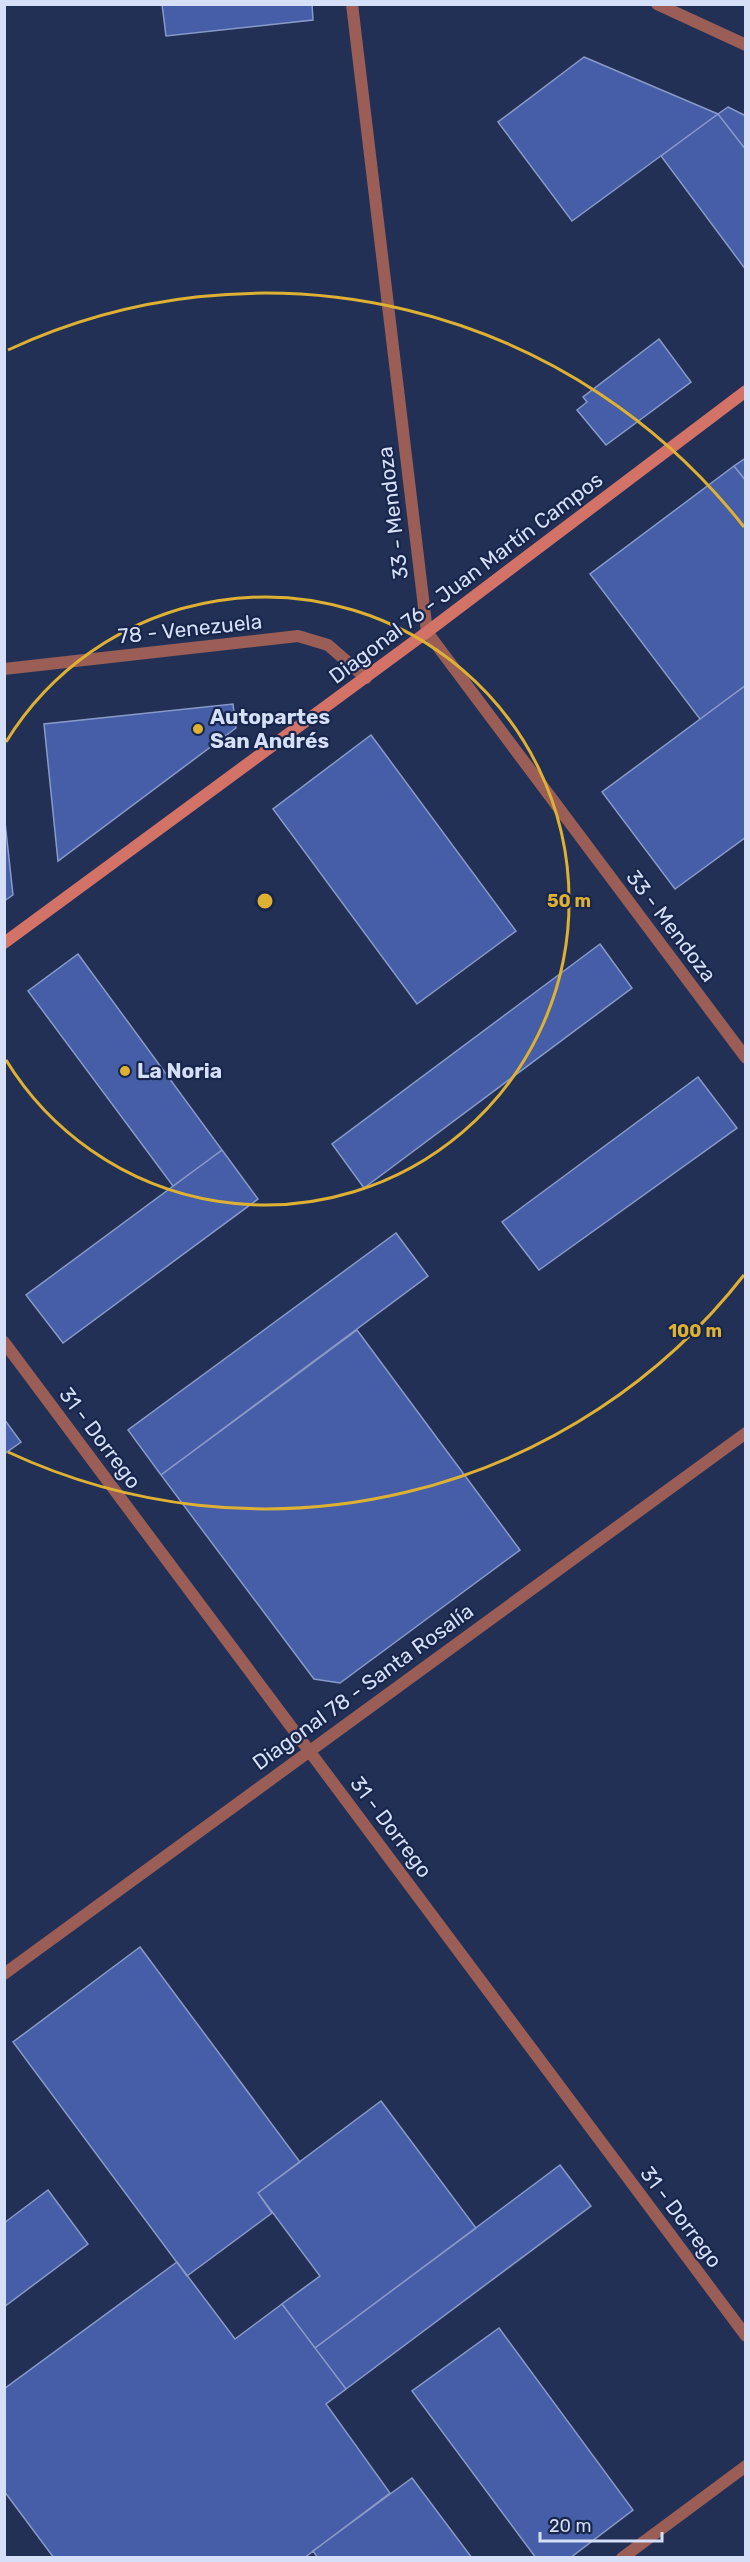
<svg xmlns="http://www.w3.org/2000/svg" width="750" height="2562" viewBox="0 0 750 2562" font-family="Rubik,sans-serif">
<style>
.building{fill:#455ea7;stroke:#889ac8;stroke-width:1.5}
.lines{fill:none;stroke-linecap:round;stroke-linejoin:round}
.minor{stroke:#9a5e56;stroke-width:12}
.tertiary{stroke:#9a5e56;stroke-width:12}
.secondary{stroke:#d37368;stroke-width:12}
.ring{fill:none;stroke:#deb133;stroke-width:3}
.poi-dot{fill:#deb133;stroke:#19264b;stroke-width:2}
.labels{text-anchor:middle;stroke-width:4.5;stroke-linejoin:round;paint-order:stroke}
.street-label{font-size:21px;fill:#d5dff7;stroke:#19264b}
.poi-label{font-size:21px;font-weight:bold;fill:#d5dff7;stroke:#19264b;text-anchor:start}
.centre{fill:#deb133;stroke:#19264b;stroke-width:3}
.ring-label{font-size:18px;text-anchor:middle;font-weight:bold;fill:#deb133;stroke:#19264b;stroke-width:4.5;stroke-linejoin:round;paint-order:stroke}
</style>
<rect width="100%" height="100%" fill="#233056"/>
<path class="building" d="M 162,4 L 312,4 L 313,20 L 166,36 Z
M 584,57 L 718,114 L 572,221 L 498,122 Z
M 728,107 L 746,116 L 746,150 L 718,114 Z
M 718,114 L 746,150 L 746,270 L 661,156 Z
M 659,339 L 691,382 L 606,445 L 577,410 L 587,402 L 583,397 Z
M 746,458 L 746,481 L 734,466 Z
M 734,466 L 746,481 L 746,685 L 700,719 L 590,574 Z
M 746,685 L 746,837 L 675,889 L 602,792 Z
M 233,704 L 236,728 L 58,861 L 44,724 Z
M 371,735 L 516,931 L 417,1004 L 273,809 Z
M 4,813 L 13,895 L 4,901 Z
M 600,944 L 632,988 L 364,1188 L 332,1144 Z
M 78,954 L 222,1150 L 173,1186 L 28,991 Z
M 698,1077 L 737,1128 L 539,1270 L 502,1222 Z
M 222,1150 L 258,1199 L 63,1343 L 26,1295 Z
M 396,1233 L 428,1276 L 161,1475 L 128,1430 Z
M 357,1330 L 520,1550 L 340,1683 L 314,1679 L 161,1475 Z
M 4,1419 L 21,1442 L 4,1454 Z
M 140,1947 L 300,2162 L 258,2193 L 272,2213 L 187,2276 L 13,2042 Z
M 381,2101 L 476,2228 L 315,2348 L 282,2304 L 320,2276 L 258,2193 Z
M 560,2165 L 591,2206 L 346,2389 L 315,2348 Z
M 48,2190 L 88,2244 L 4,2307 L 4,2223 Z
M 177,2262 L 235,2339 L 282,2304 L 346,2389 L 326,2404 L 390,2493 L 304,2558 L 54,2558 L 4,2491 L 4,2389 Z
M 499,2328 L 633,2510 L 570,2558 L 536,2558 L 412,2391 Z
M 412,2478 L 472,2558 L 318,2558 L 313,2551 Z"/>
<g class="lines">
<path class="minor" d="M 427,632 L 746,1058
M 4,669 L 298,636 L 328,645 L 366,678
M 4,1342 L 746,2336
M 4,1974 L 746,1433
M 622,2558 L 746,2466"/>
<path class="tertiary" d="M 352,4 L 427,632
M 657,4 L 746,45"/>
<path class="secondary" d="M 4,943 L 427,632 L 746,391"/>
</g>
<g class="ring">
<path d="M6 742A304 304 0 1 1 6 1060"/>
<path d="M744 1275A608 608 0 0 1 8 1452M8 350A608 608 0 0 1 744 527"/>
</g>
<g class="poi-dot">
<circle cx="198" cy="729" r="6"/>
<circle cx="125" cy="1071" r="6"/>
</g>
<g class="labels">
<g class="street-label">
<text transform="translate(393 513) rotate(-97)" y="7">33 - Mendoza</text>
<text transform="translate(466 578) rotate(-37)" y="7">Diagonal 76 - Juan Martín Campos</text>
<text transform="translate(190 629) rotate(-6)" y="7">78 - Venezuela</text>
<text transform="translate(671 926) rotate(53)" y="7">33 - Mendoza</text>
<text transform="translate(100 1438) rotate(53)" y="7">31 - Dorrego</text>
<text transform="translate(363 1687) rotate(-36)" y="7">Diagonal 78 - Santa Rosalía</text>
<text transform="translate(391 1827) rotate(53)" y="7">31 - Dorrego</text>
<text transform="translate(681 2217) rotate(53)" y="7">31 - Dorrego</text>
</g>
<g class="poi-label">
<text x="210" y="724">Autopartes<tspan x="210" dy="24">San Andrés</tspan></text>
<text x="137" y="1078">La Noria</text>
</g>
</g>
<circle cx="265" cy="901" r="9" class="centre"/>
<g class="ring-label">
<text x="569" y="907">50 m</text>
<text x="695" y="1337">100 m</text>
</g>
<rect width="750" height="2562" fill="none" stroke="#d5dff7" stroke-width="12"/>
<path d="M540 2532v9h122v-9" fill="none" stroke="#d5dff7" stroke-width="3"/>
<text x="549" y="2532" font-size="18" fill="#d5dff7" stroke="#19264b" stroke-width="4.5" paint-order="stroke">20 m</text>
</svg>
